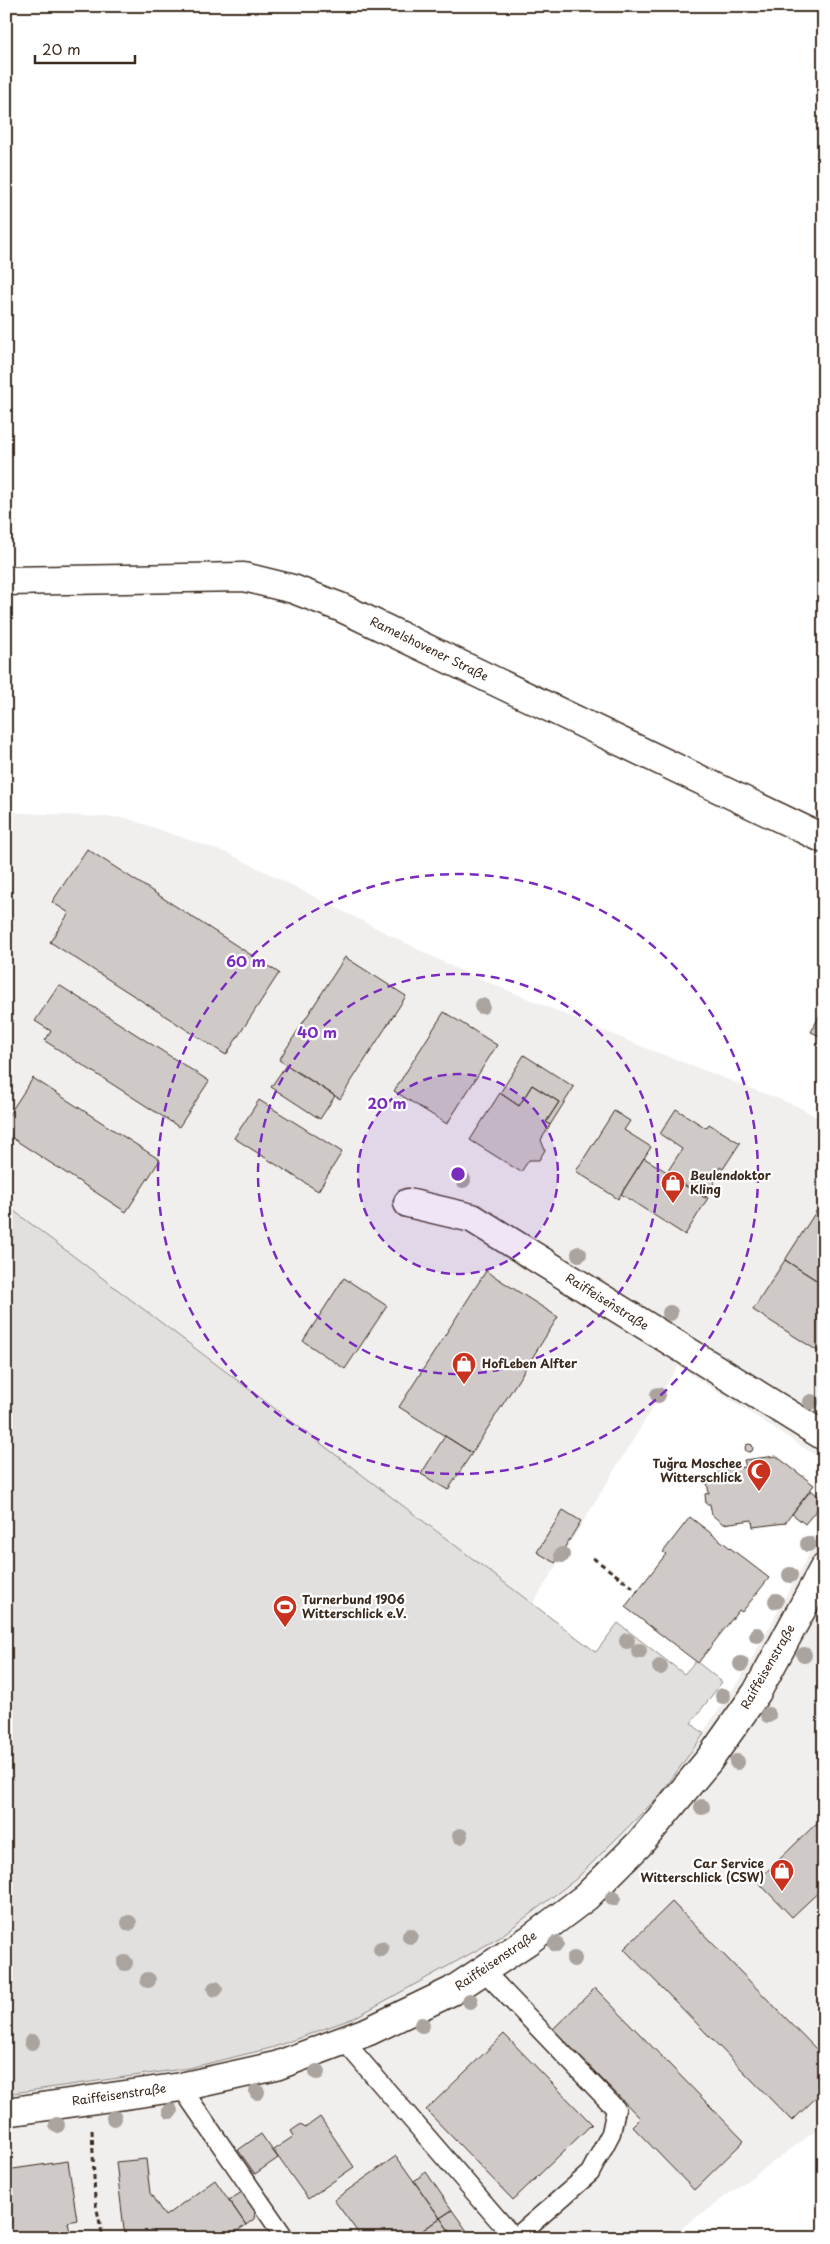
<svg xmlns="http://www.w3.org/2000/svg" width="830" height="2244" viewBox="0 0 830 2244" font-family="'Playpen Sans',sans-serif">
<style>
.built{fill:#f1efee}
.green{fill:#e2e0de;stroke:#8e857e}
.building{fill:#cfcac7;stroke:#3b2a1e}
.lines{fill:none;stroke-linecap:round;stroke-linejoin:round}
.lane-casing{stroke:#3b2a1e;stroke-width:21}
.street-casing{stroke:#3b2a1e;stroke-width:31}
.path{stroke:#3b2a1e;stroke-width:3;stroke-dasharray:5 4;stroke-linecap:butt}
.lane{stroke:#fff;stroke-width:18}
.street{stroke:#fff;stroke-width:28}
.tree{fill:#aaa39e}
.ring{fill:none;stroke:#7b2cbf;stroke-width:2.5;stroke-dasharray:9 6}
.labels{text-anchor:middle;stroke-width:4.5;stroke-linejoin:round;paint-order:stroke}
.street-label{font-size:12px;fill:#3b2a1e;stroke:#fff}
.poi-label{font-size:12px;font-weight:bold;fill:#3b2a1e;stroke:#fff;text-anchor:start}
.centre{fill:#7b2cbf;stroke:#fff;stroke-width:2.5}
.ring-label{font-size:15px;text-anchor:middle;font-weight:bold;fill:#7b2cbf;stroke:#fff;stroke-width:4.5;stroke-linejoin:round;paint-order:stroke}
</style>
<rect width="100%" height="100%" fill="#fff"/>
<filter id="ink" filterUnits="userSpaceOnUse"><feTurbulence type="fractalNoise" baseFrequency=".02" numOctaves="2"/><feDisplacementMap in="SourceGraphic" scale="10" xChannelSelector="R" yChannelSelector="G"/><feConvolveMatrix kernelMatrix="1 2 1 2 8 2 1 2 1" color-interpolation-filters="sRGB"/></filter>
<g filter="url(#ink)">
<path class="built" d="M 6,812 L 126,818 L 230,854 L 455,968 L 638,1045 L 797,1106 L 824,1121 L 824,1461 L 678,1366 L 533,1604 L 6,1205 Z
M 824,1526 L 824,2125 L 668,2238 L 6,2238 L 6,2094 L 189,2068 L 271,2048 L 354,2018 L 660,1795 L 744,1673 Z"/>
<path class="green" d="M 6,1205 L 596,1652 L 618,1623 L 684,1674 L 696,1661 L 722,1682 L 691,1723 L 704,1734 L 660,1795 L 576,1879 L 497,1939 L 354,2018 L 271,2048 L 189,2068 L 6,2094 Z"/>
<path class="building" d="M 87,849 L 279,973 L 226,1055 L 50,942 L 69,913 L 52,902 Z
M 345,957 L 406,996 L 340,1099 L 279,1060 Z
M 59,985 L 209,1081 L 179,1127 L 45,1041 L 51,1031 L 35,1021 Z
M 824,1007 L 824,1038 L 811,1032 Z
M 444,1012 L 497,1045 L 447,1124 L 394,1091 Z
M 524,1055 L 574,1087 L 550,1125 L 546,1122 L 559,1102 L 532,1085 L 519,1106 L 500,1093 Z
M 286,1065 L 335,1096 L 320,1119 L 271,1087 Z
M 33,1078 L 160,1160 L 126,1212 L 6,1134 L 6,1119 Z
M 532,1085 L 559,1102 L 546,1122 L 550,1125 L 541,1140 L 545,1150 L 539,1160 L 529,1160 L 521,1172 L 470,1140 L 500,1093 L 519,1106 Z
M 259,1100 L 342,1152 L 318,1191 L 234,1138 Z
M 676,1109 L 706,1128 L 709,1124 L 740,1143 L 723,1169 L 720,1167 L 715,1175 L 718,1176 L 705,1198 L 666,1174 L 682,1149 L 660,1134 Z
M 614,1111 L 630,1121 L 624,1130 L 651,1147 L 618,1199 L 576,1171 Z
M 644,1158 L 667,1172 L 666,1174 L 708,1198 L 685,1235 L 621,1194 Z
M 824,1199 L 824,1285 L 785,1260 Z
M 785,1260 L 824,1285 L 824,1355 L 753,1310 Z
M 486,1271 L 558,1317 L 472,1453 L 399,1407 Z
M 344,1278 L 387,1306 L 345,1369 L 303,1341 Z
M 445,1436 L 472,1453 L 448,1490 L 421,1474 Z
M745 1448a4 4 0 1 1 8 0a4 4 0 1 1-8 0Z
M 776,1456 L 814,1485 L 785,1523 L 753,1527 L 752,1520 L 723,1524 L 712,1515 L 710,1504 L 706,1504 L 705,1494 L 709,1493 L 707,1483 L 716,1471 L 746,1467 L 744,1460 Z
M 811,1490 L 824,1501 L 805,1524 L 792,1514 Z
M 563,1510 L 581,1521 L 555,1563 L 537,1552 Z
M 690,1517 L 769,1578 L 742,1612 L 739,1610 L 698,1663 L 625,1607 L 666,1554 L 663,1552 Z
M 824,1816 L 824,1887 L 792,1917 L 757,1881 Z
M 672,1902 L 824,2057 L 824,2090 L 792,2121 L 624,1949 Z
M 595,1988 L 744,2141 L 694,2190 L 632,2126 L 640,2118 L 553,2029 Z
M 504,2034 L 592,2124 L 513,2200 L 426,2110 Z
M 320,2117 L 354,2167 L 308,2199 L 273,2150 L 294,2136 L 291,2131 L 301,2124 L 305,2128 Z
M 261,2134 L 278,2158 L 255,2174 L 238,2150 Z
M 396,2156 L 440,2218 L 412,2238 L 362,2238 L 334,2200 Z
M 146,2159 L 150,2193 L 165,2216 L 215,2180 L 246,2225 L 227,2238 L 125,2238 L 116,2162 Z
M 68,2161 L 77,2220 L 68,2222 L 71,2238 L 6,2238 L 6,2170 Z
M 426,2172 L 452,2210 L 440,2218 L 414,2181 Z
M 242,2192 L 255,2211 L 254,2219 L 246,2225 L 229,2200 Z
M 452,2210 L 472,2238 L 454,2238 L 440,2218 Z
M 440,2218 L 454,2238 L 412,2238 Z"/>
<g class="lines">
<defs>
<path id="lane" d="M 483,1970 L 616,2109 L 611,2133 L 590,2173 L 515,2238
M 344,2041 L 514,2238
M 181,2087 L 285,2238"/>
<path id="street" d="M 6,581 L 244,577 L 293,589 L 340,607 L 824,839
M 408,1203 L 472,1218 L 824,1436
M 6,2112 L 181,2087 L 276,2066 L 369,2031 L 452,1991 L 529,1940 L 586,1897 L 640,1843 L 709,1760 L 757,1692 L 824,1568"/>
</defs>
<use href="#lane" class="lane-casing"/>
<use href="#street" class="street-casing"/>
<path class="path" d="M 593,1558 L 638,1591
M 92,2130 L 95,2200 L 103,2238"/>
<use href="#lane" class="lane"/>
<use href="#street" class="street"/>
</g>
<g class="tree">
<circle cx="482" cy="1006" r="8"/>
<circle cx="463" cy="1180" r="8"/>
<circle cx="579" cy="1254" r="8"/>
<circle cx="670" cy="1313" r="8"/>
<circle cx="658" cy="1395" r="8"/>
<circle cx="811" cy="1402" r="8"/>
<circle cx="808" cy="1544" r="8"/>
<circle cx="562" cy="1555" r="8"/>
<circle cx="790" cy="1575" r="8"/>
<circle cx="776" cy="1601" r="8"/>
<circle cx="757" cy="1635" r="8"/>
<circle cx="627" cy="1641" r="8"/>
<circle cx="639" cy="1651" r="8"/>
<circle cx="804" cy="1655" r="8"/>
<circle cx="741" cy="1664" r="8"/>
<circle cx="660" cy="1667" r="8"/>
<circle cx="723" cy="1696" r="8"/>
<circle cx="768" cy="1715" r="8"/>
<circle cx="737" cy="1762" r="8"/>
<circle cx="702" cy="1807" r="8"/>
<circle cx="460" cy="1836" r="8"/>
<circle cx="613" cy="1898" r="8"/>
<circle cx="129" cy="1923" r="8"/>
<circle cx="410" cy="1936" r="8"/>
<circle cx="556" cy="1944" r="8"/>
<circle cx="381" cy="1949" r="8"/>
<circle cx="574" cy="1959" r="8"/>
<circle cx="125" cy="1963" r="8"/>
<circle cx="148" cy="1980" r="8"/>
<circle cx="215" cy="1989" r="8"/>
<circle cx="470" cy="2001" r="8"/>
<circle cx="422" cy="2025" r="8"/>
<circle cx="32" cy="2042" r="8"/>
<circle cx="317" cy="2072" r="8"/>
<circle cx="257" cy="2092" r="8"/>
<circle cx="170" cy="2111" r="8"/>
<circle cx="114" cy="2118" r="8"/>
<circle cx="57" cy="2125" r="8"/>
</g>
</g>
<circle cx="458" cy="1174" r="100" fill="#7b2cbf" fill-opacity=".12"/>
<g class="ring">
<circle cx="458" cy="1174" r="100"/>
<circle cx="458" cy="1174" r="200"/>
<circle cx="458" cy="1174" r="300"/>
</g>
<defs>
<symbol id="shop-pin" viewBox="-11 -11 22 30"><path d="M0 17L-7.5 6A9.5 9.5 0 1 1 7.5 6Z" fill="#c8321e" stroke="#fff"/><path d="M-5-2.5h2.3a2.7 3.5 0 0 1 5.4 0H5L5.5 6h-11ZM-1.5-2.5h3a1.5 2.3 0 0 0-3 0Z" fill="#fff"/></symbol>
<symbol id="mosque-pin" viewBox="-11 -11 22 30"><path d="M0 17L-7.5 6A9.5 9.5 0 1 1 7.5 6Z" fill="#c8321e" stroke="#fff"/><path d="M3.5-4.9A6 6 0 1 0 3.5 4.9A5 5 0 1 1 3.5-4.9Z" fill="#fff"/></symbol>
<symbol id="stadium-pin" viewBox="-11 -11 22 30"><path d="M0 17L-7.5 6A9.5 9.5 0 1 1 7.5 6Z" fill="#c8321e" stroke="#fff"/><path d="M0-5a6.5 5 0 1 0 0 10a6.5 5 0 1 0 0-10ZM-3.5-1.8h7v3.6h-7Z" fill="#fff"/></symbol>
</defs>
<g fill-rule="evenodd">
<use href="#shop-pin" x="659" y="1169" width="28" height="38"/>
<use href="#shop-pin" x="450" y="1350" width="28" height="38"/>
<use href="#mosque-pin" x="745" y="1457" width="28" height="38"/>
<use href="#stadium-pin" x="271" y="1593" width="28" height="38"/>
<use href="#shop-pin" x="768" y="1857" width="28" height="38"/>
</g>
<g class="labels">
<g class="street-label">
<text transform="translate(429 649) rotate(26)" y="4">Ramelshovener Straße</text>
<text transform="translate(607 1302) rotate(32)" y="4">Raiffeisenstraße</text>
<text transform="translate(768 1667) rotate(-60)" y="4">Raiffeisenstraße</text>
<text transform="translate(496 1961) rotate(-34)" y="4">Raiffeisenstraße</text>
<text transform="translate(119 2095) rotate(-8)" y="4">Raiffeisenstraße</text>
</g>
<g class="poi-label">
<text x="690" y="1180">Beulendoktor<tspan x="690" dy="14">Kling</tspan></text>
<text x="482" y="1368">HofLeben Alfter</text>
<text x="742" y="1468" text-anchor="end">Tuğra Moschee<tspan x="742" dy="14">Witterschlick</tspan></text>
<text x="302" y="1604">Turnerbund 1906<tspan x="302" dy="14">Witterschlick e.V.</tspan></text>
<text x="764" y="1868" text-anchor="end">Car Service<tspan x="764" dy="14">Witterschlick (CSW)</tspan></text>
</g>
</g>
<circle cx="458" cy="1174" r="8" class="centre"/>
<g class="ring-label">
<text x="246" y="967">60 m</text>
<text x="317" y="1038">40 m</text>
<text x="387" y="1109">20 m</text>
</g>
<rect width="830" height="2244" fill="none" stroke="#fff" stroke-width="25"/>
<rect x="12" y="12" width="805" height="2219" fill="none" stroke="#3b2a1e" stroke-width="2" filter="url(#ink)"/>
<path d="M35 55v8h100v-8" fill="none" stroke="#3b2a1e" stroke-width="2.5"/>
<text x="42" y="55" font-size="15" fill="#3b2a1e" stroke="#ffffff" stroke-width="4" paint-order="stroke">20 m</text>
</svg>
